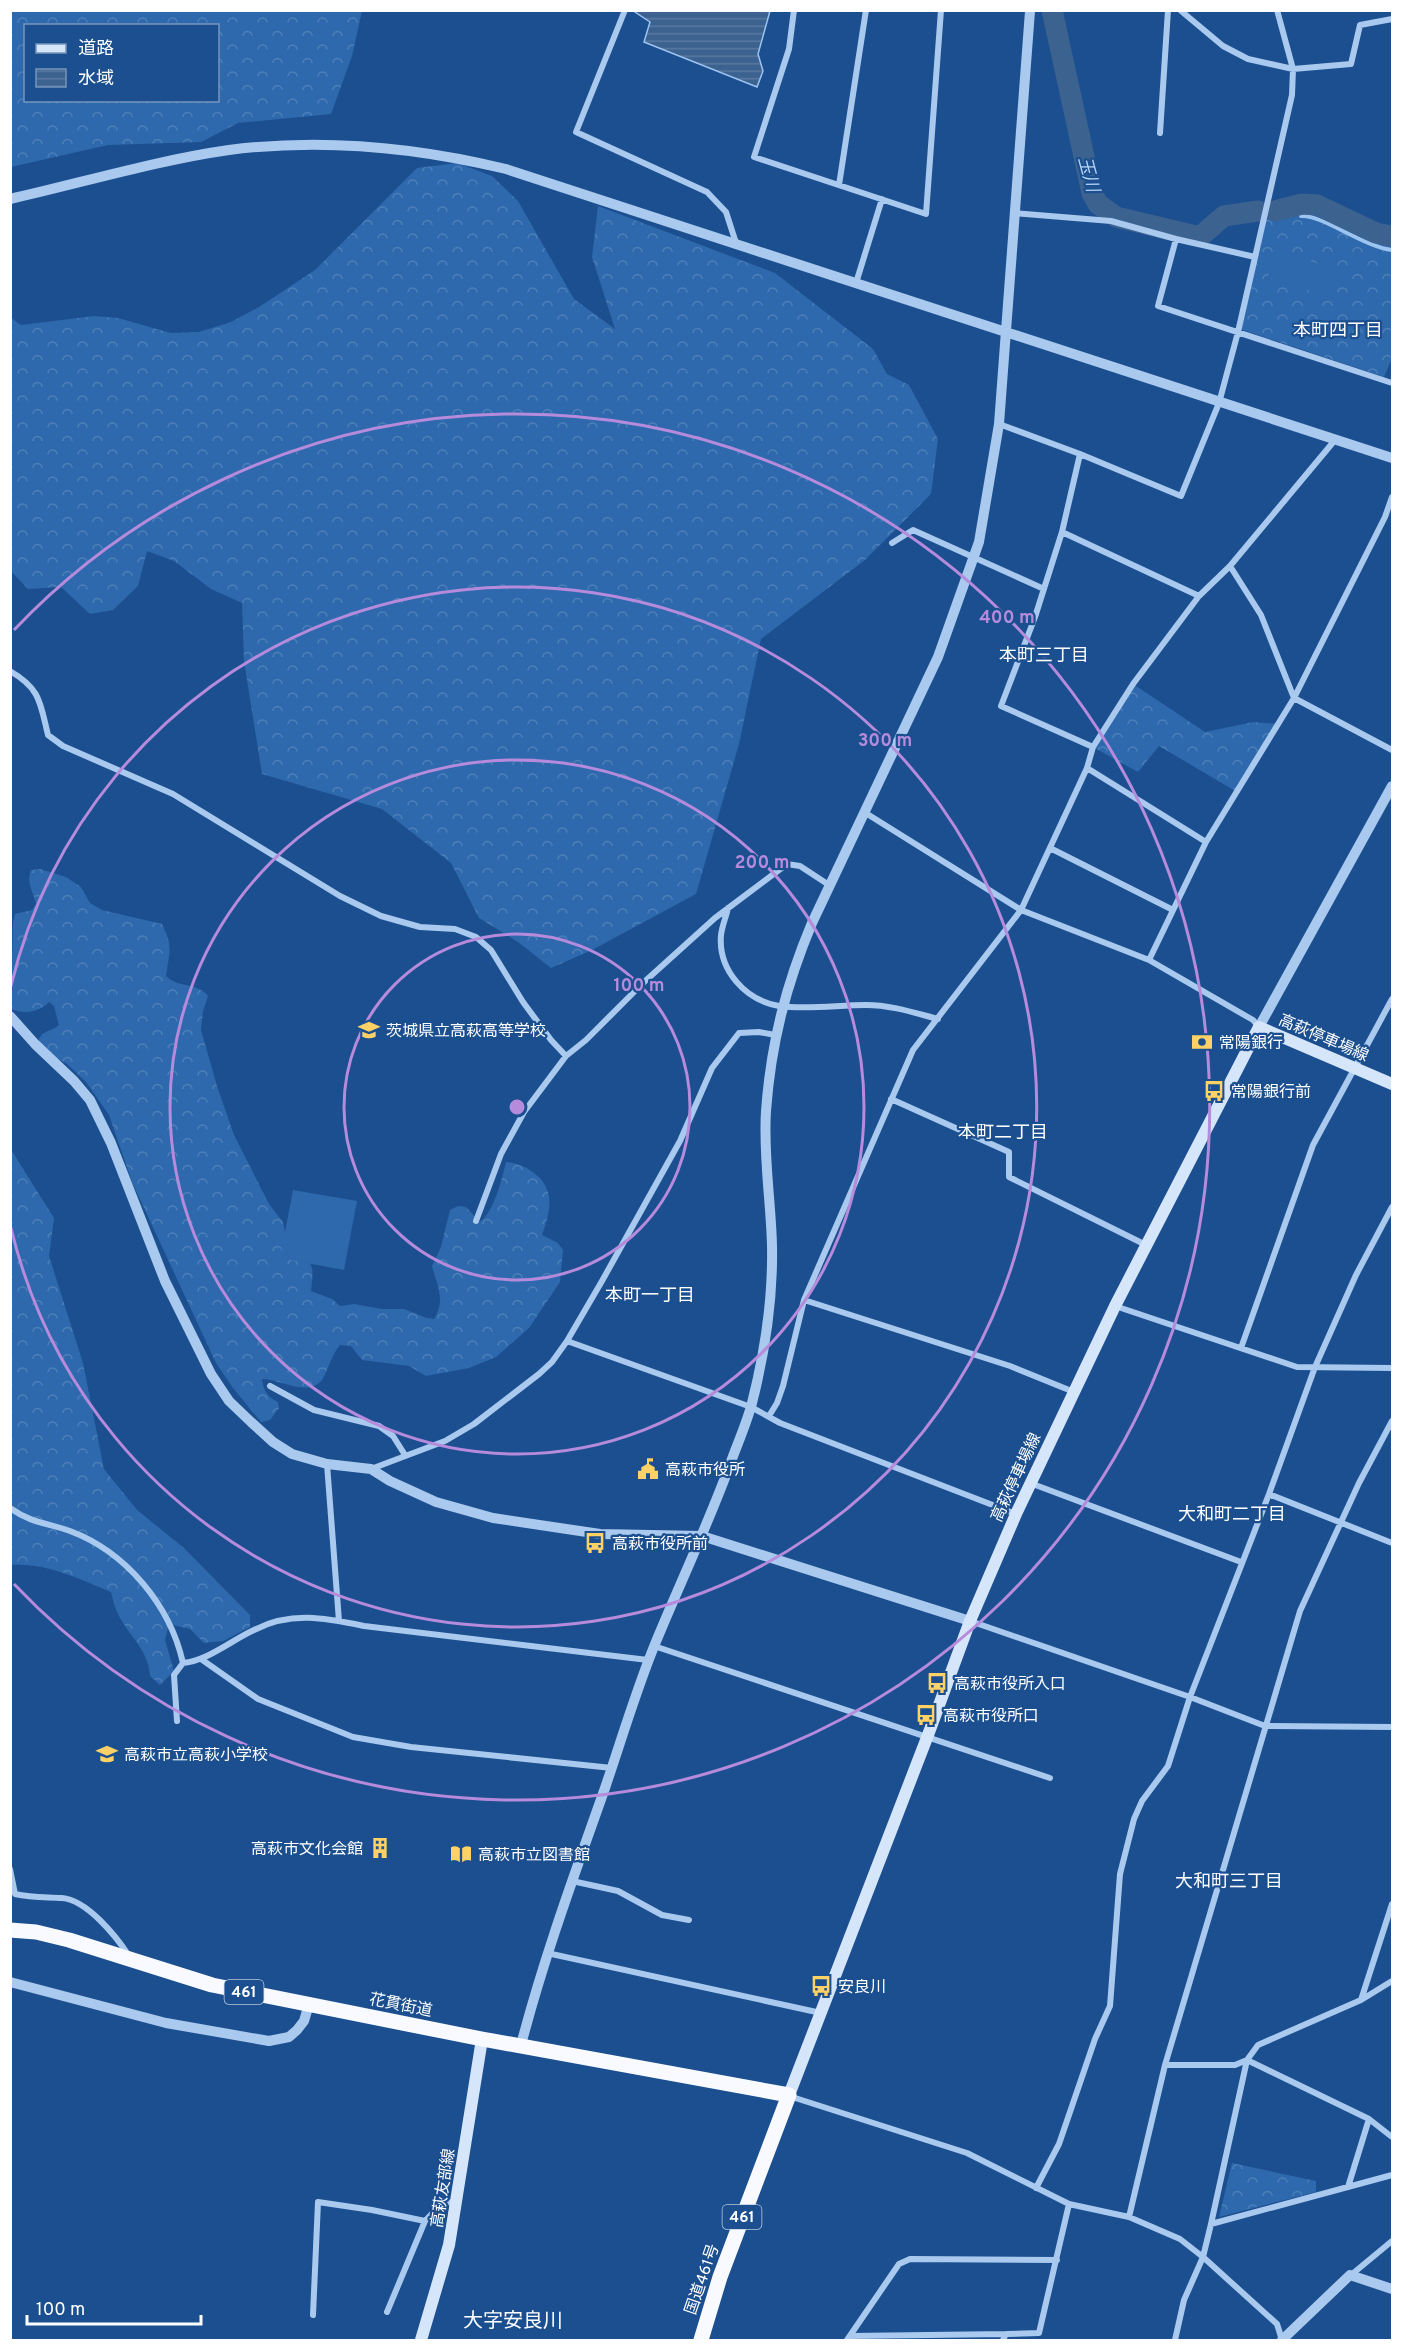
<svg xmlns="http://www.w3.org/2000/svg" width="1403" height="2351" viewBox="0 0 1403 2351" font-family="Overpass,'Noto Sans JP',sans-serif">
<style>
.forest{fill:url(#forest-crowns);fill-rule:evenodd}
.garden{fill:#2e69ad}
.water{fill:url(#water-rules);stroke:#9cc4f0;stroke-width:1.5}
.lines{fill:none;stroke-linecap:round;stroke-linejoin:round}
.stream{stroke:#9cc4f0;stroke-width:4}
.river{stroke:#3c6290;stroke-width:21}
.minor{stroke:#a9c9ee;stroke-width:6}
.tertiary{stroke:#a9c9ee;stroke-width:10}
.secondary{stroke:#d6e6fa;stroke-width:12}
.trunk{stroke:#f8faff;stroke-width:15}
.ring{fill:none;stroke:#b68bdc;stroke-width:3}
.labels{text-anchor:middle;stroke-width:4.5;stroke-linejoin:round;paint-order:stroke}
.shield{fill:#1b4f8f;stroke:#bbcadd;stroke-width:1.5}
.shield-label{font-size:15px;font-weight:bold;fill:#fff}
.poi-label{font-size:16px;fill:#fff;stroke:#1b4f8f;text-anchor:start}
.street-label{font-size:16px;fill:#fff;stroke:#1b4f8f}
.water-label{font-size:18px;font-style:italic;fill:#b5d3f5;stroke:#1b4f8f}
.neighbourhood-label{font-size:18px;fill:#fff;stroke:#1b4f8f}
.quarter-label{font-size:20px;fill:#fff;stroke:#1b4f8f}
.centre{fill:#b68bdc;stroke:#1b4f8f;stroke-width:3}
.ring-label{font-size:18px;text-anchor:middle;font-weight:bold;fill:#b68bdc;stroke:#1b4f8f;stroke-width:4.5;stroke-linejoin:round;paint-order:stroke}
</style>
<defs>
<pattern id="forest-crowns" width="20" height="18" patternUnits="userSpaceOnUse" patternTransform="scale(1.5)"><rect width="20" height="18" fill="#2e69ad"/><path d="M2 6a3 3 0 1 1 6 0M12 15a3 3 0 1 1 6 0" fill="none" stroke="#4d80b9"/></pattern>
<pattern id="water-rules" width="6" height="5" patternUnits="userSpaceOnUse" patternTransform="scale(1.5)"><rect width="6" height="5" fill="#3c6290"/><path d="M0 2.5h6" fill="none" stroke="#597aa1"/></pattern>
</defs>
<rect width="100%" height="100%" fill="#1b4f8f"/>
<path class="forest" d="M 10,11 L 11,10 L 362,11 L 352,56 L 331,114 L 238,123 L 201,142 L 108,145 L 11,167 ZM 26,26 L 218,26 L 218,100 L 26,100 Z
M 457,163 L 492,176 L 518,201 L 574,299 L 615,329 L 592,257 L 598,206 L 775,273 L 873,349 L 887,374 L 909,385 L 938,439 L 931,494 L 865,560 L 761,639 L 739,744 L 696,894 L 592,950 L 551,968 L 518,942 L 479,918 L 451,863 L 382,809 L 262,774 L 244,661 L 242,603 L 211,589 L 174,561 L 147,551 L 138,586 L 113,610 L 90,614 L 61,587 L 28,589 L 11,571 L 10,317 L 21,325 L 94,316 L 118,318 L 171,333 L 199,332 L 231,322 L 259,307 L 315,270 L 417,168 Z
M 1309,203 L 1363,228 L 1392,235 L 1392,358 L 1384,377 L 1240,329 L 1264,221 L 1285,208 Z
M 1133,684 L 1205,732 L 1253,722 L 1279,724 L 1237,792 L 1159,746 L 1138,772 L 1093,747 Z
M 40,869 L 66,877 L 81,887 L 90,903 L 102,910 L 162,924 C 174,948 169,952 166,976 C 177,988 197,982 208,996 L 203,1011 L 201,1030 L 217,1086 L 234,1135 L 269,1204 L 283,1222 L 289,1250 C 315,1262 314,1264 311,1291 L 332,1299 L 340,1306 L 354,1304 L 382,1309 L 404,1309 L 427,1318 L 434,1319 C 446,1300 437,1285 432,1266 L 441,1247 L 450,1210 L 458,1206 L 466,1207 L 480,1222 C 494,1212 502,1179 506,1162 C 524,1163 547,1177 549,1197 C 551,1209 546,1224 542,1235 L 558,1243 L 563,1250 L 560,1282 L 529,1328 L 496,1357 L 469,1368 L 426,1376 L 409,1366 L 362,1360 L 351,1346 L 340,1345 C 331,1355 329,1369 322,1380 C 308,1398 277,1378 262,1379 C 263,1390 268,1398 278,1402 L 279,1408 L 270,1420 L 261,1422 L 233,1388 L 216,1363 L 132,1182 L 109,1115 L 86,1082 L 66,1063 L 52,1056 L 46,1047 L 38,1042 C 42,1029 52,1032 59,1025 L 54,1006 L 49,1002 C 38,1013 25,1014 11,1009 L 13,923 L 15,914 L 32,910 L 36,904 C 33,890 26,884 31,870 Z
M 10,1148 L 54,1218 L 49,1256 L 83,1363 L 104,1469 L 137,1510 L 184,1548 L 250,1615 L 250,1627 L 223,1641 L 204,1643 L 190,1629 L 169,1624 L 165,1640 L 174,1671 L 160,1685 L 150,1676 C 149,1651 130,1637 119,1616 C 115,1609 113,1600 111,1592 C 80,1579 45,1562 11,1565 Z
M 1232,2163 L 1316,2181 L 1316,2192 L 1219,2217 Z"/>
<path class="garden" d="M 1277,250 L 1339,271 L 1329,297 L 1268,277 Z
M 293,1190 L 357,1201 L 344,1270 L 280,1258 Z"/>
<path class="water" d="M 636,10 L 770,11 L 758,54 L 763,71 L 757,87 L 644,42 L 650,22 L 635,12 Z"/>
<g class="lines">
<path class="stream" d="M 1301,216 C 1321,214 1364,247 1392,250"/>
<path class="river" d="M 1052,10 L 1092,193 L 1098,204 L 1116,217 L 1196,236 L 1203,234 L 1224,216 L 1258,211
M 1275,211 L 1302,204 L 1317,205 L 1376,233 L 1392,236"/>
<path class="minor" d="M 625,10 L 576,132 L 707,192 L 726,212 L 736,243
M 794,10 L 789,49 L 754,157 L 926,214 L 941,10
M 1180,10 L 1223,46 L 1248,59 L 1293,69 L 1351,64 L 1360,25 L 1392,19
M 1160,133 L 1168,10
M 839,185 L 866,10
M 1014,213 L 1111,221 L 1176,239 L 1255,257
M 1176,239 L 1158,306 L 1392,383
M 856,283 L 882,199
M 999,424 L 1080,454 L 1181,496 L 1219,403 L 1238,332 L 1292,95 L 1293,69 L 1277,10
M 1080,454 L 1062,532 L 1035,617 L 1001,706 L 1093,747
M 1392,497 L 1385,517 L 1294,698 L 1392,750
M 1062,532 L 1199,596
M 892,543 L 913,530 L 1044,589
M 10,671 C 41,689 40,703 48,735 L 63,746 L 173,794 L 340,896 L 381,916 L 420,927 L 455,929 L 476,937 L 491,950 L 523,1002 L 551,1040 L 566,1056
M 1087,768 L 1206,842
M 864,812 L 1021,910 L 1149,960 L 1253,1020 L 1259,1027
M 1050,848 L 1173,910
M 728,908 C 726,917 722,926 721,935 C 718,970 745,1000 779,1006 C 807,1010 838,1005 866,1005 C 891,1005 915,1013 938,1019
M 1149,960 L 1206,842 L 1294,698 L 1261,615 L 1230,566
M 891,1099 L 1009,1152 L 1009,1177 L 1146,1245
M 476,1221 L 501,1154 L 524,1112 L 566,1056 L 586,1040 L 643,983 L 715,918 L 787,864 L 800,866 L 829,885
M 804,1300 L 1010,1366 L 1074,1392
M 1115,1306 L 1297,1367 L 1392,1368
M 567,1341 L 751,1407 L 780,1423 L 1016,1514
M 1241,1348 L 1313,1145 L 1392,999
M 270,1386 L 314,1410 L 379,1426 L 393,1436 L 405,1455
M 769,1416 L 777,1403 L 783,1386 L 804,1300 L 913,1050 L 1021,910 L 1087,768 L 1093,747 L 1133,684 L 1199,596 L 1230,566 L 1335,440
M 327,1464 L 339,1621
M 371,1469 L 445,1441 L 474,1424 L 539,1374 L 552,1362 L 567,1341 L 602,1281 L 680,1141 L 712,1068 L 739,1033 L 759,1032 L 775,1035
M 1030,1483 L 1241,1562
M 1269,1494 L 1392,1543
M 10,1508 C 31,1523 47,1523 70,1531 C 126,1552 170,1605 183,1663
M 970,1621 L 1190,1697 L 1265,1726 L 1392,1727
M 654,1646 L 1050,1778
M 201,1659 L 258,1699 L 353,1737 L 411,1747 L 612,1768
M 177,1721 L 174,1675 L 183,1663 C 209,1660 230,1641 254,1630 C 291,1611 325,1618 364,1626 L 648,1660
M 10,1869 L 15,1894 C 32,1898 45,1897 62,1898 C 87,1900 116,1936 129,1956
M 572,1881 L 618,1891 L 662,1915 L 689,1920
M 547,1953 L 821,2013
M 1392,1981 L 1361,2000 L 1258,2045 L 1247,2060 L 1211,2224 L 1392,2175
M 1361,2000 L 1392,1904
M 1165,2065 L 1235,2065 L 1247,2060 L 1369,2119 L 1392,2137
M 789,2096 L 967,2153 L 1069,2204 L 1129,2217 L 1180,2239 L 1203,2257 L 1277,2324 L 1282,2340
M 1348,2187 L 1369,2119
M 1036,2188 L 1059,2144 L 1095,2039 L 1110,2006 L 1120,1874 L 1134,1819 L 1142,1801 L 1168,1766 L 1190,1697 L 1269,1494 L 1315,1367 L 1356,1275 L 1392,1207
M 1129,2217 L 1165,2065 L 1300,1611 L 1359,1483 L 1392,1421
M 1351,2275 L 1392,2241
M 387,2312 L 425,2221 L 444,2201 L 456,2204
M 313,2315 L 318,2202 L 372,2210 L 425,2221
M 850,2336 L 1006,2334
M 847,2340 L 899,2264 L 910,2259 L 1057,2260
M 1003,2340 L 1006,2334 L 1039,2333 L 1069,2204
M 1175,2340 L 1184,2300 L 1203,2257 L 1211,2224"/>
<path class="tertiary" d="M 10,199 C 81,183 158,160 229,150 C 322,138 415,147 506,169 L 1392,458
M 10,1016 L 35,1044 L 74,1081 L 90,1100 L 111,1143 L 165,1281 L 211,1374 L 229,1401 L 251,1422 L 273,1442 L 292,1454 L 327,1464 L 371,1469 L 390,1481 L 436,1502 L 493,1518 L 600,1534 L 702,1536 L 970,1621
M 1259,1027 L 1392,786
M 10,1982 L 166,2023 L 269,2041 L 289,2037 L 297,2030 L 304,2021 L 309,2004
M 521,2045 C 544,1957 575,1873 605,1788 C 621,1741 635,1694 653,1649 C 679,1585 709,1523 732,1459 C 739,1440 747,1422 752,1403 C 765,1352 773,1298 772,1246 C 771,1201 763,1156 766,1111 C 771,1043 786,985 812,923 L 938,657 L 979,542 L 999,424 L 1030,11
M 1282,2340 L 1350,2275 L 1392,2289"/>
<path class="secondary" d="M 789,2095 L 928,1735 L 970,1621 L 1016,1514 L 1115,1306 L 1259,1027 L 1392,1084
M 421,2340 L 449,2245 L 482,2039"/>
<path class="trunk" d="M 10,1930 L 36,1932 L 69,1940 L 212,1985 L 482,2039 L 789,2095 L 720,2277 L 701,2340"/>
</g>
<g class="ring">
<circle cx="517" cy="1107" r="173"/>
<circle cx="517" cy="1107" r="347"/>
<path d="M11 986A520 520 0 1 1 11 1228"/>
<path d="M14 630A693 693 0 1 1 14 1584"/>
</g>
<defs>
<symbol id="school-bare" viewBox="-9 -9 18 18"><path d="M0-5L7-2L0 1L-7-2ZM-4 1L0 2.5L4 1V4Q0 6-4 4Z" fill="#ffd166" stroke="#1b4f8f" stroke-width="2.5" paint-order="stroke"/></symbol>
<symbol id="bank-bare" viewBox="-9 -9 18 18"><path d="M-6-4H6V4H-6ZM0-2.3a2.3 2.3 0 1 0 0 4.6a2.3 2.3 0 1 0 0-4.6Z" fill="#ffd166" stroke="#1b4f8f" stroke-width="2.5" paint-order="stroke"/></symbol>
<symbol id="bus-bare" viewBox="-9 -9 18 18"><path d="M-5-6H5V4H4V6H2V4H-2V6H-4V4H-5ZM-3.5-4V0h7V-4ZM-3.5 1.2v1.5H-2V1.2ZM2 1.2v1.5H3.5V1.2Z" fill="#ffd166" stroke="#1b4f8f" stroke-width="2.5" paint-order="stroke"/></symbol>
<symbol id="civic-bare" viewBox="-9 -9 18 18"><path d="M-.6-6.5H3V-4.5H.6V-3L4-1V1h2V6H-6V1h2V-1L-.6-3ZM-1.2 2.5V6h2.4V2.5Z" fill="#ffd166" stroke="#1b4f8f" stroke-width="2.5" paint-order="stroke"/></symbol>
<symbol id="building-bare" viewBox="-9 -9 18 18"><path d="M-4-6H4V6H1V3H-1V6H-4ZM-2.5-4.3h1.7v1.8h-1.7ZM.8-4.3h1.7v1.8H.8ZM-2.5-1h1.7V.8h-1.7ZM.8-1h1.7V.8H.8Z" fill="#ffd166" stroke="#1b4f8f" stroke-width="2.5" paint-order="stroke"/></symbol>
<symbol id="library-bare" viewBox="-9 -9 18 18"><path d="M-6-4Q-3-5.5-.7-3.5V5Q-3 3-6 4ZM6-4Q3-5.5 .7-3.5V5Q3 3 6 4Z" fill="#ffd166" stroke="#1b4f8f" stroke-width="2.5" paint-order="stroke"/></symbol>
</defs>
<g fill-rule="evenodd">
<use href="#school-bare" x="354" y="1015" width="30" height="30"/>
<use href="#bank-bare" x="1187" y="1027" width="30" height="30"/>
<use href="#bus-bare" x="1199" y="1076" width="30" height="30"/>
<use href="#civic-bare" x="633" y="1454" width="30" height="30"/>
<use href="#bus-bare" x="580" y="1528" width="30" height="30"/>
<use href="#bus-bare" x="922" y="1668" width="30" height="30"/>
<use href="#bus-bare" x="911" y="1700" width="30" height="30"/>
<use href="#school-bare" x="92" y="1739" width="30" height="30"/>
<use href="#building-bare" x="365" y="1833" width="30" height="30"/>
<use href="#library-bare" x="446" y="1839" width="30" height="30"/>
<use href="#bus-bare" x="806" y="1971" width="30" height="30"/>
</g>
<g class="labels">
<g class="shield">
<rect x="224.5" y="1980" width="39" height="24" rx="4.5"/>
<rect x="722.5" y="2205" width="39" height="24" rx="4.5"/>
</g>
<g class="shield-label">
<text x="244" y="1997">461</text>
<text x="742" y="2222">461</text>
</g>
<g class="poi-label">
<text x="386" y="1036">茨城県立高萩高等学校</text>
<text x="1219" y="1048">常陽銀行</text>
<text x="1231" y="1097">常陽銀行前</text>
<text x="665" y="1475">高萩市役所</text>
<text x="612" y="1549">高萩市役所前</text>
<text x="954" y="1689">高萩市役所入口</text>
<text x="943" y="1721">高萩市役所口</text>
<text x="124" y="1760">高萩市立高萩小学校</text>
<text x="363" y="1854" text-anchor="end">高萩市文化会館</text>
<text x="478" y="1860">高萩市立図書館</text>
<text x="838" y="1992">安良川</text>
</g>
<g class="street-label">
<text transform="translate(1324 1037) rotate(23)" y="6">高萩停車場線</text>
<text transform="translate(1015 1477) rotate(-65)" y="6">高萩停車場線</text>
<text transform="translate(401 2004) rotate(11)" y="6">花貫街道</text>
<text transform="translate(442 2188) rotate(-81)" y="6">高萩友部線</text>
<text transform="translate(701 2279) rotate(-71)" y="6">国道461号</text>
</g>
<g class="water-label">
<text transform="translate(1089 174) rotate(75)" y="6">玉川</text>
</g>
<g class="neighbourhood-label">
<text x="1338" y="336">本町四丁目</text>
<text x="1044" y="661">本町三丁目</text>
<text x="1003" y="1138">本町二丁目</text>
<text x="650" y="1301">本町一丁目</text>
<text x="1232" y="1520">大和町二丁目</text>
<text x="1229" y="1887">大和町三丁目</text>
</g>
<g class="quarter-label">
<text x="513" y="2327">大字安良川</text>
</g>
</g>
<circle cx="517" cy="1107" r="9" class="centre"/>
<g class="ring-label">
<text x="1007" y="623">400 m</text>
<text x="885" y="746">300 m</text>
<text x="762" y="868">200 m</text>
<text x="639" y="991">100 m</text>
</g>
<rect width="1403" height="2351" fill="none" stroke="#ffffff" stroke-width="24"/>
<rect x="24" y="24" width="195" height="78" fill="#1b4f8f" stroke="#7695bc" stroke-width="1.5"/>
<rect x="36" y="44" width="30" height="9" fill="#d6e6fa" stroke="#7695bc" stroke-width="1.5"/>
<text x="78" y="54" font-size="18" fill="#ffffff">道路</text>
<rect x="36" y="69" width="30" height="18" fill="url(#water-rules)" stroke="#7695bc" stroke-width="1.5"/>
<text x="78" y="84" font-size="18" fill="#ffffff">水域</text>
<path d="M27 2315v9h174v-9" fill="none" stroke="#ffffff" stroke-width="3"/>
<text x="36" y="2315" font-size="18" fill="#ffffff" stroke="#1b4f8f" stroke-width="4.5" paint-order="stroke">100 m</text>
</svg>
